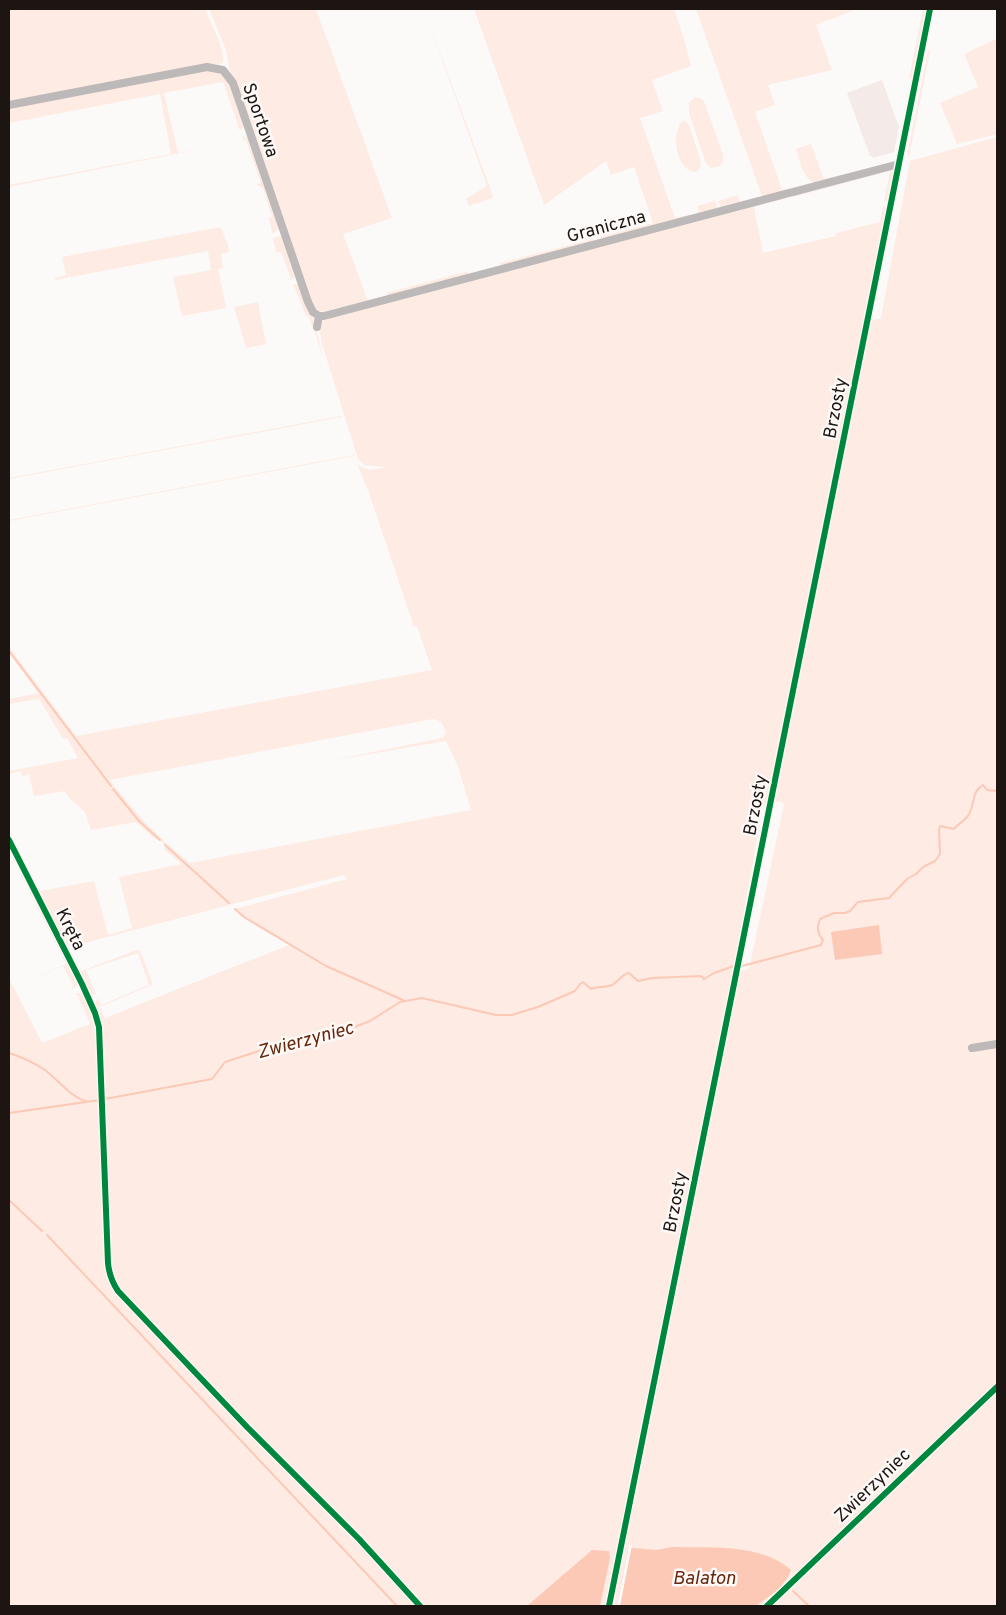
<svg xmlns="http://www.w3.org/2000/svg" width="1006" height="1615" viewBox="0 0 1006 1615" font-family="Overpass,sans-serif">
<style>
.built{fill:#f4ebe8}
.green{fill:#fdebe4;fill-rule:evenodd}
.water{fill:#fcc9b6}
.pier{fill:#fcfaf8}
.lines{fill:none;stroke-linecap:round;stroke-linejoin:round}
.stream{stroke:#fcc9b6;stroke-width:2}
.minor{stroke:#bdb9b8;stroke-width:8}
.cycleway-casing{stroke:#fdf9f7;stroke-width:9}
.cycleway{stroke:#00873e;stroke-width:6}
.labels{text-anchor:middle;stroke-width:5;stroke-linejoin:round;paint-order:stroke}
.street-label{font-size:18px;fill:#1c1512;stroke:#fdf9f7}
.water-label{font-size:19px;font-style:italic;fill:#66270c;stroke:#fdf9f7}
</style>
<rect width="100%" height="100%" fill="#fcfaf8"/>
<path class="built" d="M 882,80 L 899,127 L 894,152 L 873,158 L 872,156 L 870,156 L 847,93 Z"/>
<path class="green" d="M 9,9 L 205,9 C 210,22 225,48 223,62 L 220,64 L 208,64 L 9,102 Z
M 209,9 L 316,9 L 392,218 L 343,234 L 368,301 L 324,312 L 319,311 L 311,304 L 229,68 L 226,50 Z
M 424,9 L 493,196 L 492,198 L 469,206 L 466,199 L 487,186 Z
M 474,9 L 674,9 L 684,39 L 691,66 L 652,80 L 663,111 L 640,118 L 675,218 L 689,215 L 688,217 L 601,240 L 599,237 L 653,223 L 634,167 L 611,175 L 606,161 L 544,205 Z
M 696,9 L 857,9 L 816,25 L 832,70 L 768,85 L 775,105 L 755,112 L 782,190 L 790,188 L 789,190 L 721,208 L 718,201 L 737,195 L 740,202 L 762,196 Z
M 923,9 L 927,9 L 913,77 L 910,78 L 909,78 Z
M 996,39 L 997,134 L 957,144 L 940,103 L 978,87 L 964,54 Z
M 928,51 L 930,51 L 909,157 L 907,155 Z
M 205,70 C 215,71 221,72 228,80 L 244,127 L 240,131 L 223,82 L 164,93 L 178,153 L 243,141 L 242,136 L 248,138 L 278,226 L 277,231 L 272,233 L 269,218 L 272,217 L 263,188 L 256,184 L 261,183 L 246,140 L 9,187 L 9,185 L 171,154 L 160,94 L 9,123 L 9,107 Z
M 695,97 L 700,98 L 704,101 L 723,155 L 723,161 L 720,166 L 711,168 L 706,163 L 689,113 L 689,103 Z
M 683,120 L 686,122 L 689,125 L 701,162 L 700,168 L 697,172 C 676,173 670,133 683,120 Z
M 997,137 L 997,1606 L 9,1606 L 9,979 L 13,986 L 66,964 L 9,851 L 9,846 L 79,984 L 72,989 L 73,985 L 63,966 L 13,986 L 42,1043 L 90,1024 L 78,996 L 75,994 L 83,992 L 95,1022 L 99,1103 L 106,1102 L 94,1004 L 98,998 L 101,1005 L 149,985 L 138,953 L 86,970 L 96,995 L 90,994 L 70,955 L 71,952 L 81,971 L 137,950 L 140,951 C 143,959 152,978 152,985 L 99,1007 L 105,1018 L 289,945 L 242,917 L 234,909 L 347,879 L 344,875 L 73,946 L 66,946 L 32,881 L 34,879 L 40,891 L 94,881 L 108,935 L 132,928 L 119,877 L 181,864 L 165,850 L 165,845 L 160,840 L 155,839 L 136,822 L 91,830 L 85,812 L 71,800 L 65,791 L 34,796 L 29,775 L 22,776 L 21,771 L 9,774 L 9,771 L 78,758 L 67,738 L 63,739 L 39,699 L 9,704 L 9,699 L 38,693 L 9,653 L 9,647 L 76,736 L 432,670 L 417,626 L 412,627 L 413,624 L 369,493 L 357,463 C 364,472 375,470 385,467 L 364,465 L 358,459 L 322,344 C 320,334 318,326 326,318 L 786,197 L 787,198 L 754,207 L 763,253 L 836,236 L 836,233 L 880,222 L 883,206 L 886,208 L 863,323 L 881,318 L 910,161 ZM 433,719 C 442,720 444,726 446,734 L 442,738 L 328,761 L 446,741 L 458,767 L 471,810 L 190,863 C 159,839 133,811 110,780 ZM 780,801 L 784,804 L 749,969 L 733,972 L 763,806 Z
M 811,144 L 824,179 L 867,168 L 814,183 C 802,176 800,161 796,149 Z
M 890,170 L 894,174 L 889,200 L 884,202 L 890,171 L 793,197 L 793,195 Z
M 715,201 L 718,209 L 698,214 L 696,213 L 699,212 L 697,206 Z
M 221,227 L 226,241 L 227,241 L 229,252 L 221,254 L 223,268 L 218,269 L 226,308 L 182,316 L 173,277 L 211,270 L 208,251 L 55,280 L 55,278 L 66,275 L 62,257 Z
M 280,236 L 282,238 L 295,278 L 291,279 L 281,252 L 276,252 L 273,238 Z
M 593,239 L 593,242 L 501,266 L 500,263 Z
M 465,272 L 468,272 L 468,275 L 388,296 L 386,293 Z
M 293,284 L 296,284 L 298,285 L 315,323 L 324,361 L 316,335 L 308,316 L 306,316 Z
M 258,302 L 266,344 L 246,348 L 234,307 Z
M 341,416 L 342,417 L 9,479 L 9,478 Z
M 354,455 L 354,456 L 9,521 L 9,520 Z"/>
<path class="water" d="M 879,925 L 882,954 L 835,960 L 831,932 Z
M 672,1547 C 711,1548 759,1543 791,1570 L 788,1577 L 779,1589 L 756,1606 L 617,1606 L 628,1549 L 633,1548 L 656,1550 Z
M 592,1550 L 609,1551 L 610,1558 L 600,1606 L 527,1606 Z"/>
<path class="pier" d="M 629,1545 L 632,1545 L 620,1606 L 617,1606 Z"/>
<g class="lines">
<path class="stream" d="M 9,651 L 111,786
M 113,789 L 139,821 L 160,840
M 165,845 L 229,903
M 235,909 L 244,917 L 326,966 L 403,1000
M 742,966 L 821,945 L 823,940 C 817,933 817,927 820,919 L 834,913 L 845,913 L 850,911 L 858,902 L 889,898 L 907,879 L 916,874 L 923,867 L 935,861 L 940,854 L 939,830 L 940,826 L 954,829 C 958,824 966,820 969,814 C 975,804 971,792 983,785 L 987,790 L 997,791
M 9,1053 C 22,1057 33,1062 45,1070 C 57,1079 72,1098 86,1101
M 105,1099 L 212,1079 L 225,1062 L 314,1033 L 334,1035 L 370,1021 L 400,1002 L 422,998 L 496,1015 L 512,1015 L 538,1007 L 575,991 L 580,984 L 583,982 L 591,989 C 598,986 605,988 612,985 C 619,981 622,974 629,973 L 638,981 L 653,978 L 701,976 L 704,979 L 714,973 L 734,966
M 9,1113 L 100,1100
M 9,1200 L 42,1231
M 47,1235 L 397,1606
M 793,1591 L 809,1606"/>
<path class="minor" d="M 9,105 L 207,67 L 223,70 L 233,83 L 308,302 L 313,312 L 319,316 L 317,327
M 319,316 L 324,316 L 899,164
M 9,840 L 82,984 L 95,1013 L 99,1027 L 108,1263 C 109,1274 112,1282 118,1291 L 247,1427 L 359,1539 L 420,1606
M 972,1048 L 997,1044
M 609,1606 L 930,9
M 767,1606 L 997,1387"/>
<defs>
<path id="cycleway" d="M 9,840 L 82,984 L 95,1013 L 99,1027 L 108,1263 C 109,1274 112,1282 118,1291 L 247,1427 L 359,1539 L 420,1606
M 609,1606 L 930,9
M 767,1606 L 997,1387"/>
</defs>
<use href="#cycleway" class="cycleway-casing"/>
<use href="#cycleway" class="cycleway"/>
</g>
<g class="labels">
<g class="street-label">
<text transform="translate(261 120) rotate(71)" y="6">Sportowa</text>
<text transform="translate(606 226) rotate(-15)" y="6">Graniczna</text>
<text transform="translate(835 408) rotate(-79)" y="6">Brzosty</text>
<text transform="translate(755 805) rotate(-79)" y="6">Brzosty</text>
<text transform="translate(71 929) rotate(63)" y="6">Kręta</text>
<text transform="translate(675 1202) rotate(-79)" y="6">Brzosty</text>
<text transform="translate(872 1485) rotate(-44)" y="6">Zwierzyniec</text>
</g>
<g class="water-label">
<text transform="translate(305 1039) rotate(-15)" y="7">Zwierzyniec</text>
<text x="704" y="1584">Balaton</text>
</g>
</g>
<rect width="1006" height="1615" fill="none" stroke="#1c1512" stroke-width="20"/>
</svg>
